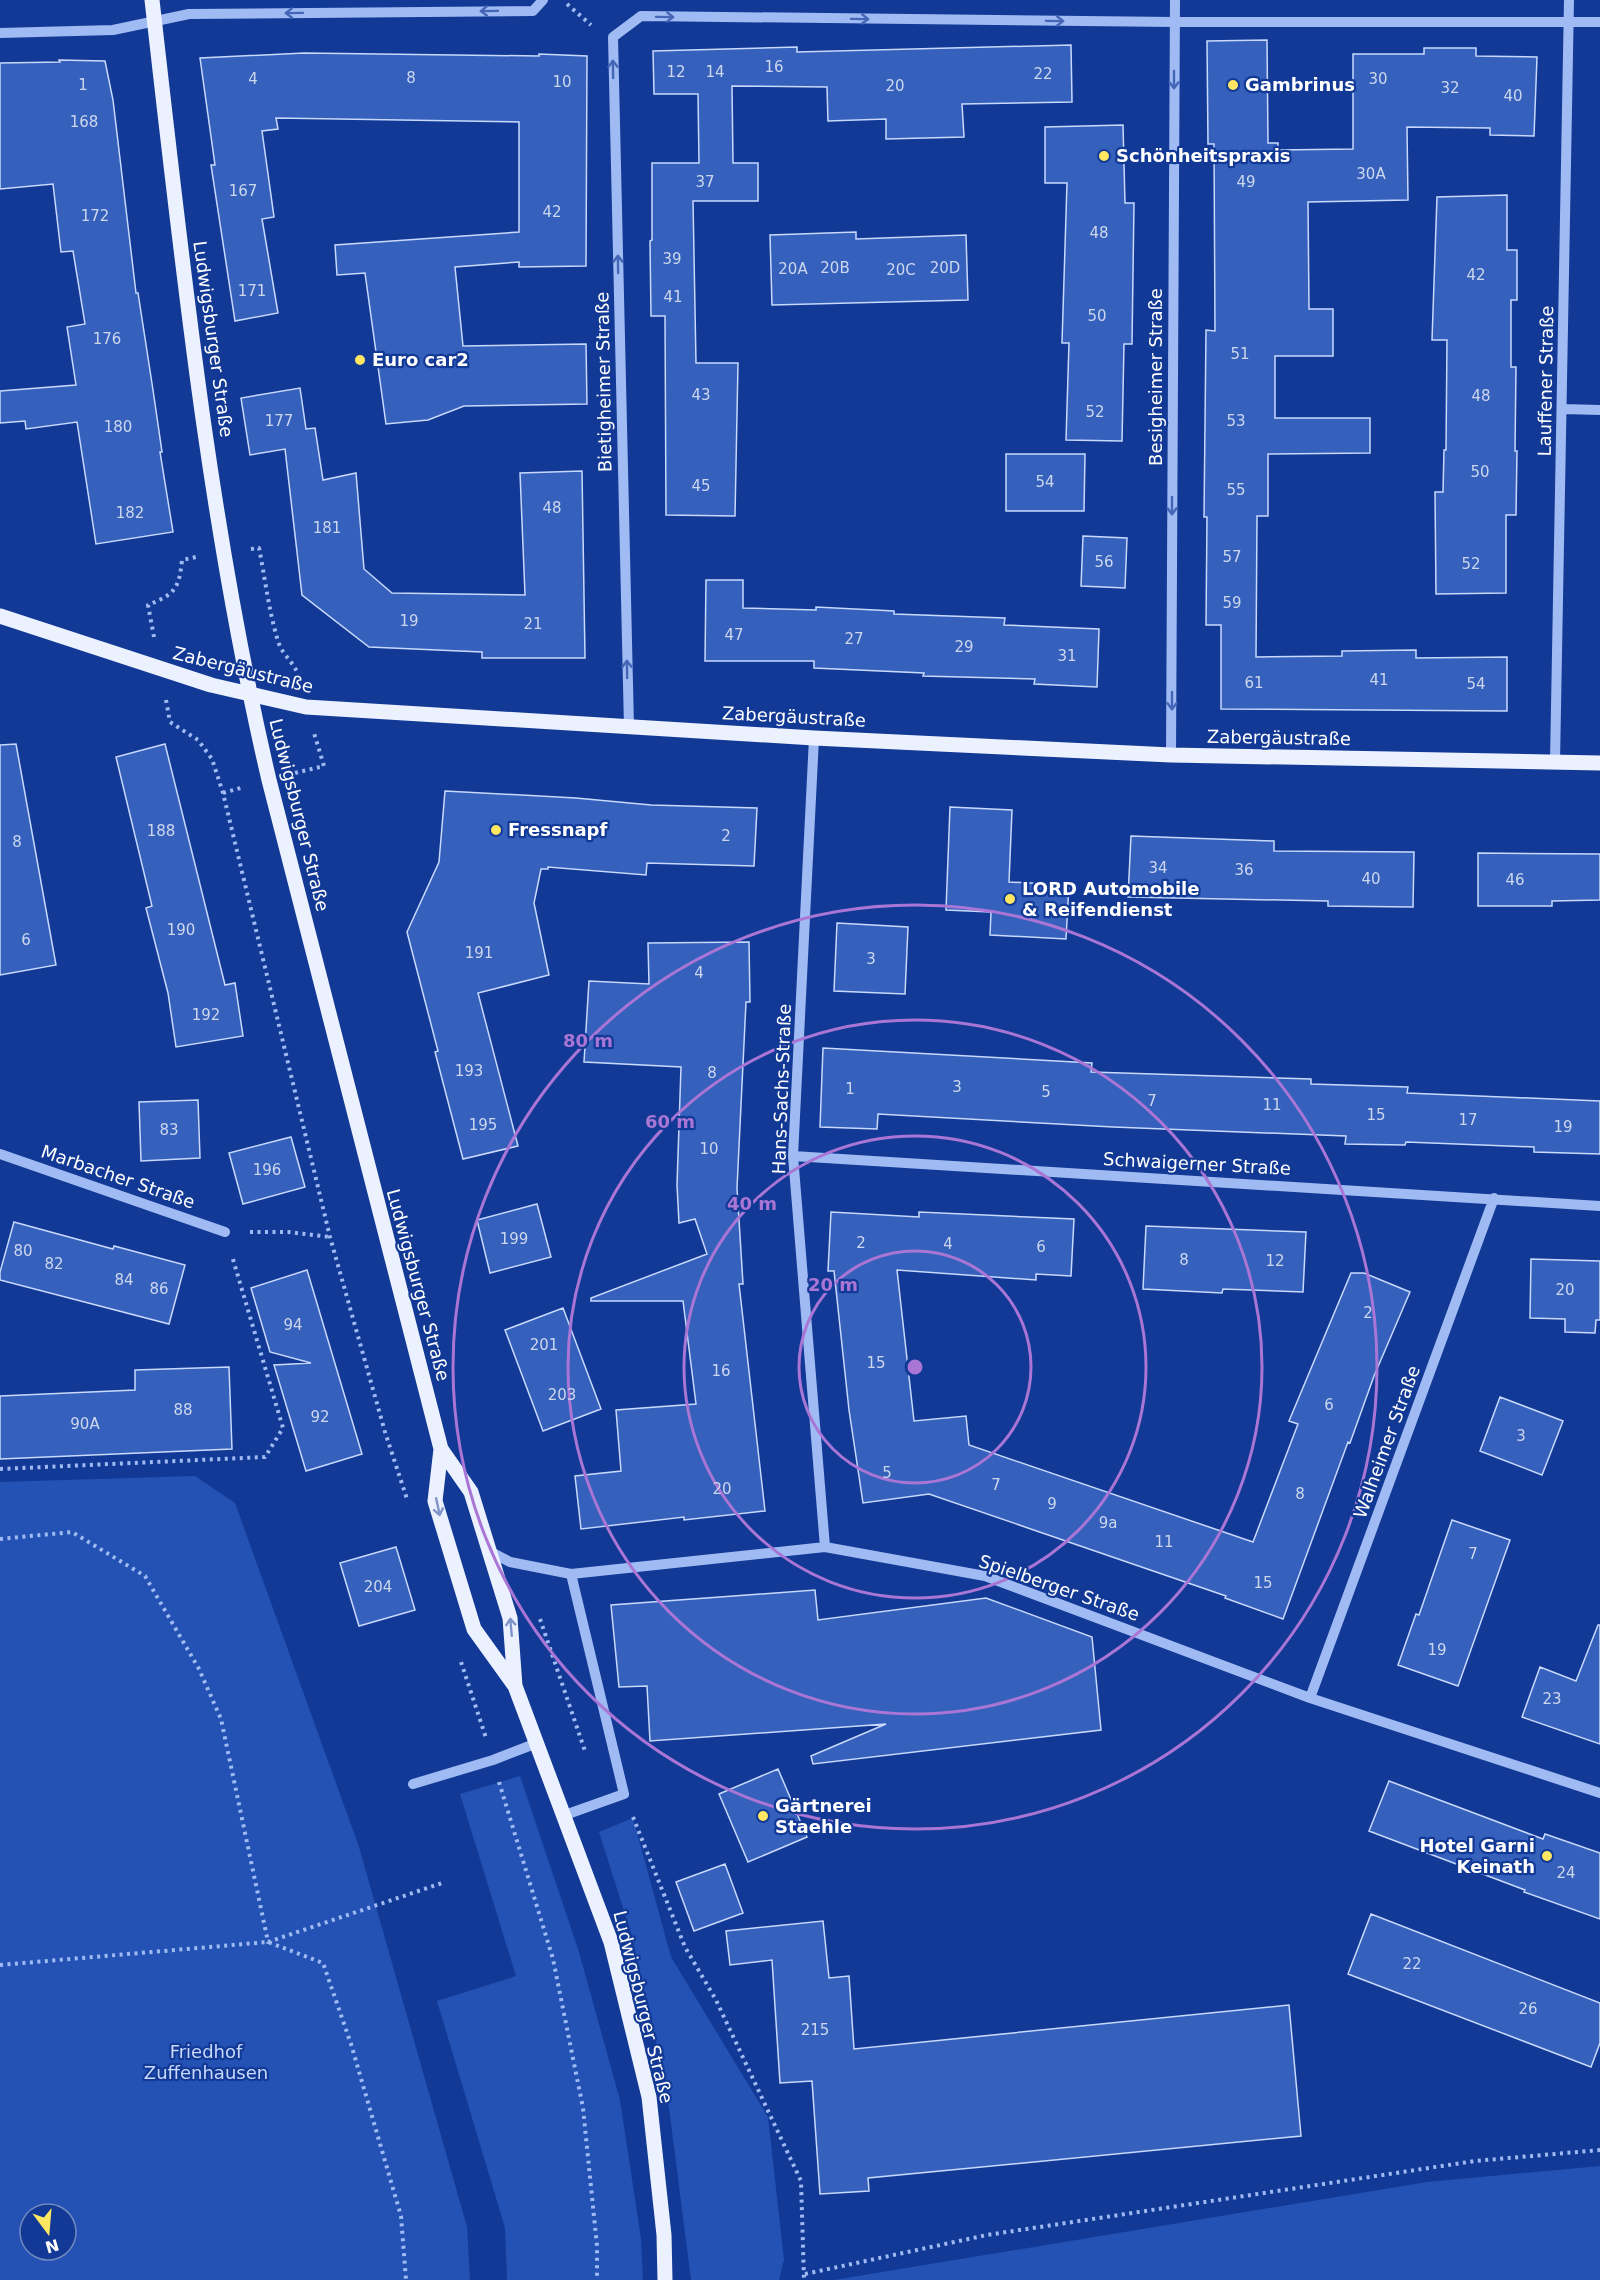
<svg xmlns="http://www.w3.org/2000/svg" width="1600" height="2280" viewBox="0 0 1600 2280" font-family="'DejaVu Sans',sans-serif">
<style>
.green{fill:#2452b4;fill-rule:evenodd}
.building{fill:#3560bc;stroke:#c8d9fd;stroke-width:1.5}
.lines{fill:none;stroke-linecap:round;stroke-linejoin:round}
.path{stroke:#a0bbf3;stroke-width:4;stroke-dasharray:3 4.5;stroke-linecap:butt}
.minor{stroke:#a0bbf3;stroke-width:10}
.major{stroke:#ecf1ff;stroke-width:15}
.oneway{stroke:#4466b6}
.oneway2{stroke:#7f95ca}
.ring{fill:none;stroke:#a976d5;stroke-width:3}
.poi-dot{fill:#ffe762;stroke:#123995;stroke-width:2}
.labels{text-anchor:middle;stroke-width:4.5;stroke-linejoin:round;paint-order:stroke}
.number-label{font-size:15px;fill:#ccd7ee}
.poi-label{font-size:18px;font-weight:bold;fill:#fff;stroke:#123995;text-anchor:start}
.street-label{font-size:18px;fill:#fff;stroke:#123995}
.park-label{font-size:18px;fill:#c8d9fd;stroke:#123995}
.centre{fill:#a976d5;stroke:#123995;stroke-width:3}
.ring-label{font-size:18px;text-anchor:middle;font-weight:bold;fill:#a976d5;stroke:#123995;stroke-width:4.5;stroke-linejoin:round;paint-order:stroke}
</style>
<rect width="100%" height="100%" fill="#123995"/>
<path class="green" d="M 195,1476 L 235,1503 L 359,1847 L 467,2227 L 470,2280 L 0,2280 L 0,1482 ZM 30,2214 L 66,2214 L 66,2250 L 30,2250 Z
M 520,1776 L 579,1952 L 620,2100 L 641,2239 L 643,2280 L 507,2280 L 505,2228 L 437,2001 L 516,1976 L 460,1794 Z
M 633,1818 L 671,1957 L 768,2117 L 784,2260 L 779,2280 L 691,2280 L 667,2092 L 632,1936 L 599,1832 Z
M 1600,2166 L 1600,2280 L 834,2280 L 1427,2182 Z"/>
<path class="building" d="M 1267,40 L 1268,143 L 1278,143 L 1278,150 L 1353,149 L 1353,54 L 1424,54 L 1424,48 L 1476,48 L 1476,56 L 1537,57 L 1534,136 L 1490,135 L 1490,128 L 1407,127 L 1408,200 L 1308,202 L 1309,309 L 1333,309 L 1333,356 L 1275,356 L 1275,418 L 1370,418 L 1370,453 L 1268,454 L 1268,516 L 1257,516 L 1256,657 L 1342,656 L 1342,651 L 1416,650 L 1416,658 L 1507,657 L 1507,711 L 1221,709 L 1221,625 L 1206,625 L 1207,517 L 1204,517 L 1206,330 L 1215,331 L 1214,144 L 1208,144 L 1207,41 Z
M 1071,45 L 1072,102 L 962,104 L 964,137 L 886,139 L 886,119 L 828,121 L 827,87 L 732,86 L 733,163 L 758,163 L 758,201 L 693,201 L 696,363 L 738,363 L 735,516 L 666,515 L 665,316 L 651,316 L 650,241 L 652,240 L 652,163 L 699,163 L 698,94 L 654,94 L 653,51 L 797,47 L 797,52 Z
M 304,53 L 539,56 L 539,54 L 587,56 L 586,266 L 519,267 L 519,262 L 455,267 L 463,346 L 586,344 L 587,404 L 464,406 L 428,420 L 386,424 L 365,273 L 337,275 L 335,245 L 519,232 L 519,122 L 276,118 L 278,129 L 262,131 L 274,217 L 262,219 L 278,313 L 235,321 L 211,165 L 215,165 L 200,58 Z
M 59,60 L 105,61 L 113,100 L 136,293 L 138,293 L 153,390 L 162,452 L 160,452 L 173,532 L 96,544 L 77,422 L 26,429 L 25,421 L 0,423 L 0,391 L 76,385 L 67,327 L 85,324 L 73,251 L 61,252 L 53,184 L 0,189 L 0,63 L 60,62 Z
M 1123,125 L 1125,203 L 1134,203 L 1132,344 L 1124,344 L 1122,441 L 1066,440 L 1069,343 L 1062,343 L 1067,183 L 1045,183 L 1045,127 Z
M 1507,195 L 1507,250 L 1517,250 L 1517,300 L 1511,300 L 1511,367 L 1516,367 L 1515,451 L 1517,451 L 1516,515 L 1506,515 L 1506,593 L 1436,594 L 1435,492 L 1443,492 L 1444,450 L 1446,450 L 1447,340 L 1432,340 L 1437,197 Z
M 856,232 L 856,239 L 966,235 L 968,300 L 772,305 L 770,235 Z
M 300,388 L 306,429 L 315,428 L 323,480 L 356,473 L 364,569 L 392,593 L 525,595 L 520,473 L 582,471 L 585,658 L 482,658 L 482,652 L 369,647 L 302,595 L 285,449 L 250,455 L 241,398 Z
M 1006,454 L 1085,454 L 1084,511 L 1006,511 Z
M 1083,536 L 1127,538 L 1125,588 L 1081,586 Z
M 706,580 L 743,580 L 743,608 L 816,610 L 816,607 L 894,611 L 894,614 L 1005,618 L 1004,625 L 1099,629 L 1097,687 L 1034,684 L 1035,679 L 923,676 L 924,673 L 814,668 L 814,661 L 705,661 Z
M 16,744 L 56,965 L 0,975 L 0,745 Z
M 165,744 L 225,985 L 235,983 L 243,1036 L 176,1047 L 168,993 L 146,908 L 152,906 L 116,757 Z
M 445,791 L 576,798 L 651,805 L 757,808 L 754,866 L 647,863 L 646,875 L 548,867 L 548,869 L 541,869 L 534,903 L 549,975 L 478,993 L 518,1146 L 463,1159 L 435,1052 L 438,1051 L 407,932 L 439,862 Z
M 950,807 L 1012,810 L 1009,882 L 1069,885 L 1066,939 L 990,935 L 991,912 L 946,910 Z
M 1131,836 L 1274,841 L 1274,851 L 1414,852 L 1413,907 L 1328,906 L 1328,901 L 1128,897 Z
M 1478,853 L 1600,854 L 1600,900 L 1552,901 L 1552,906 L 1478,906 Z
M 837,923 L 908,927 L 905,994 L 834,991 Z
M 749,942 L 750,1002 L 746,1002 L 737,1188 L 743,1284 L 739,1284 L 765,1511 L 684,1520 L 684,1517 L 581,1529 L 575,1476 L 621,1471 L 616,1410 L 696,1404 L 683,1301 L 591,1301 L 591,1298 L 707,1254 L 695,1219 L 679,1223 L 677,1185 L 681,1067 L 584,1062 L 589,981 L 649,984 L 648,943 Z
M 823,1048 L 1092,1063 L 1091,1072 L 1311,1079 L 1311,1084 L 1408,1087 L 1407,1093 L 1600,1101 L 1600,1154 L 1534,1152 L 1534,1147 L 1406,1142 L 1405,1145 L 1345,1144 L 1346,1136 L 1113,1127 L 878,1114 L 877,1129 L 820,1127 Z
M 198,1100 L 200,1158 L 141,1161 L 139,1102 Z
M 291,1137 L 305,1187 L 243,1204 L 229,1153 Z
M 537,1204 L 551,1257 L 490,1273 L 477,1220 Z
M 831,1212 L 919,1217 L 919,1212 L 1074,1219 L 1071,1276 L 1036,1274 L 1036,1280 L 897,1270 L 914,1421 L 966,1416 L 969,1445 L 1253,1542 L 1298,1424 L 1289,1421 L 1351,1273 L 1364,1273 L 1410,1292 L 1374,1376 L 1350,1443 L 1348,1442 L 1283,1619 L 1225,1598 L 1226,1596 L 929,1494 L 863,1503 L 849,1410 L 834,1271 L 828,1271 Z
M 14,1222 L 113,1249 L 114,1246 L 185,1265 L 169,1324 L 0,1280 L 0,1272 Z
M 1146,1226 L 1306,1232 L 1303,1292 L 1223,1289 L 1222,1293 L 1143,1289 Z
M 1531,1259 L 1600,1261 L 1600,1320 L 1596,1320 L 1595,1333 L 1565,1332 L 1565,1319 L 1530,1318 Z
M 307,1270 L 362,1454 L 306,1471 L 274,1365 L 311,1363 L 270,1352 L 251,1288 Z
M 563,1308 L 601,1409 L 543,1431 L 505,1330 Z
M 229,1367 L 232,1449 L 0,1459 L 0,1396 L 135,1390 L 135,1370 Z
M 1500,1397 L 1563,1421 L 1542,1475 L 1480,1451 Z
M 1452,1520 L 1510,1540 L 1458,1686 L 1398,1665 L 1416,1614 L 1419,1615 Z
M 396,1547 L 415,1610 L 359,1626 L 340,1563 Z
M 815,1590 L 818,1620 L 986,1598 L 1092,1637 L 1101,1730 L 813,1764 L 811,1756 L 886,1724 L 650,1741 L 647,1686 L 619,1687 L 611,1605 Z
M 1598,1625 L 1600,1625 L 1600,1744 L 1522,1717 L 1540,1667 L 1576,1681 Z
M 778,1769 L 807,1837 L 748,1862 L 719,1794 Z
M 1389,1781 L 1543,1839 L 1545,1834 L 1600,1853 L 1600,1919 L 1524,1892 L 1525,1890 L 1369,1831 Z
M 725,1864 L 743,1913 L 694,1931 L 676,1882 Z
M 1371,1914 L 1600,2003 L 1600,2043 L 1591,2067 L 1348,1974 Z
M 823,1921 L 829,1978 L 849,1976 L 854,2049 L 1289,2005 L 1301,2136 L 868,2178 L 869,2191 L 820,2194 L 812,2081 L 780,2083 L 772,1960 L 730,1965 L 726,1931 Z"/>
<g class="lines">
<path class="path" d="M 567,4 L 591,25
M 251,549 L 259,548 C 265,578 269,612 278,641 C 282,655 295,663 299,677
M 154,637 L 148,605 C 175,594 179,589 182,560 L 196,557
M 166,700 L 170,722 L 198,740 L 212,759 L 223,793 L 330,1237 L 385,1432 L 407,1499
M 295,773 L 324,766 L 314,733
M 223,793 L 244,787
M 250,1232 L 288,1232 L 330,1237
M 0,1469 L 265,1457 L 283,1428 L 232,1256
M 0,1539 L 72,1532 L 145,1576 L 199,1669 L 221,1719 L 268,1942 L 445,1882
M 540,1619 L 585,1751
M 461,1662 L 486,1738
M 499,1782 L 553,1959 L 583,2108 L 597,2246 L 597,2280
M 633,1817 L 685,1947 L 716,2000 L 801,2181 L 804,2280
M 0,1965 L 268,1942 L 323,1963 L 351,2044 L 401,2216 L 406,2280
M 805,2274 L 987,2235 L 1475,2161 L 1600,2150"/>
<path class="minor" d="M 0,33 L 113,30 L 189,14 L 533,11 L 543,0
M 1563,409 L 1600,410
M 629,727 L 613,37 L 641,16 L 1174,22 L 1600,22
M 814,738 L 793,1156 L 825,1547
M 1171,755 L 1175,0
M 1555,762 L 1569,0
M 0,1154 L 225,1232
M 793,1156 L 1600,1206
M 489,1551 L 510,1562 L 571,1574 L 825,1547 L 985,1576 L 1310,1698 L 1600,1793
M 1310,1698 L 1494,1198
M 413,1784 L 493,1760 L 537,1743
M 565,1815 L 624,1794 L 571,1574"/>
<path class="major" d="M 152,0 C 182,261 209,524 269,780 L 441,1449 L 471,1492 L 510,1618 L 515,1686
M 0,616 L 211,685 L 306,707 L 814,738 L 1171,755 L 1600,763
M 441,1449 L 435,1501 L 474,1629 L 515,1686 L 611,1942 L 649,2097 L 664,2235 L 665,2280"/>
</g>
<defs><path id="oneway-shaft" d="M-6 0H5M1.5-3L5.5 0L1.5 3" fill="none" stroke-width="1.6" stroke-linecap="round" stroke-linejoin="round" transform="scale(1.5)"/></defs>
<g class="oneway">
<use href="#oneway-shaft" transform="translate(489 11) rotate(179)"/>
<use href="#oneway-shaft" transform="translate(294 13) rotate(179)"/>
<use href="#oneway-shaft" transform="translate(665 17) rotate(1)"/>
<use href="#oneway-shaft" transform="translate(860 19) rotate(1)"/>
<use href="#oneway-shaft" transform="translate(1055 21) rotate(1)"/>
<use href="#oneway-shaft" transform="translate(613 69) rotate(-91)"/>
<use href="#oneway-shaft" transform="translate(1174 80) rotate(90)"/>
<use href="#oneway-shaft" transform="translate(618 264) rotate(-91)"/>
<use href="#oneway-shaft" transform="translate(1172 506) rotate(90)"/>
<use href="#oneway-shaft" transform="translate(627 669) rotate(-91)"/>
<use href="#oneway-shaft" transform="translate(1172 701) rotate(90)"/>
</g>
<g class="oneway2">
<use href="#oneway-shaft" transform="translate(438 1507) rotate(78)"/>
<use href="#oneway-shaft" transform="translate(511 1627) rotate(-95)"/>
</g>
<g class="ring">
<circle cx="915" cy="1367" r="116"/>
<circle cx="915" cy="1367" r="231"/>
<circle cx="915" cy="1367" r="347"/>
<circle cx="915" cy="1367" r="462"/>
</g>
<g class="poi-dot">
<circle cx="1233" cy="85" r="6"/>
<circle cx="1104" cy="156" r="6"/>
<circle cx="360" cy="360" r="6"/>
<circle cx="496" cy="830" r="6"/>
<circle cx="1010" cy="899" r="6"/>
<circle cx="763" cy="1816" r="6"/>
<circle cx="1547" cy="1856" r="6"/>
</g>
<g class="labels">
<g class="number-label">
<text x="774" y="72">16</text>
<text x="676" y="77">12</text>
<text x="715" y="77">14</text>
<text x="1043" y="79">22</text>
<text x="411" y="83">8</text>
<text x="253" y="84">4</text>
<text x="1378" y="84">30</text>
<text x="562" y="87">10</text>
<text x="83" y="90">1</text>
<text x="895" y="91">20</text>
<text x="1450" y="93">32</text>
<text x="1513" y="101">40</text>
<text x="84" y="127">168</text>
<text x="1371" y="179">30A</text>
<text x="705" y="187">37</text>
<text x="1246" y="187">49</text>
<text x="243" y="196">167</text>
<text x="552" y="217">42</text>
<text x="95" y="221">172</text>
<text x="1099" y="238">48</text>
<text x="672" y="264">39</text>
<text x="835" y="273">20B</text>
<text x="945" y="273">20D</text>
<text x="793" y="274">20A</text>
<text x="901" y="275">20C</text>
<text x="1476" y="280">42</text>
<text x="252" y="296">171</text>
<text x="673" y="302">41</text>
<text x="1097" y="321">50</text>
<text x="107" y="344">176</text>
<text x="1240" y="359">51</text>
<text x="701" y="400">43</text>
<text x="1481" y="401">48</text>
<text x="1095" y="417">52</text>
<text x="279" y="426">177</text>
<text x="1236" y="426">53</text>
<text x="118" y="432">180</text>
<text x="1480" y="477">50</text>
<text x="1045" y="487">54</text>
<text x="701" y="491">45</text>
<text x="1236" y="495">55</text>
<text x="552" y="513">48</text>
<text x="130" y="518">182</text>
<text x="327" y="533">181</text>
<text x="1232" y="562">57</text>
<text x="1104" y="567">56</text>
<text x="1471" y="569">52</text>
<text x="1232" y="608">59</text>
<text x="409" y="626">19</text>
<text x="533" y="629">21</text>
<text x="734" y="640">47</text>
<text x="854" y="644">27</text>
<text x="964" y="652">29</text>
<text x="1067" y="661">31</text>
<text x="1379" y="685">41</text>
<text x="1254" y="688">61</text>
<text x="1476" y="689">54</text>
<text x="161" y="836">188</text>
<text x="726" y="841">2</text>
<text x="17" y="847">8</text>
<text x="1158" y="873">34</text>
<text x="1244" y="875">36</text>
<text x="1371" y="884">40</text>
<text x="1515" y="885">46</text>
<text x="181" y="935">190</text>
<text x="26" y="945">6</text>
<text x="479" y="958">191</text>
<text x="871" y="964">3</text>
<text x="699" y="978">4</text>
<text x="206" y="1020">192</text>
<text x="469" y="1076">193</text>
<text x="712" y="1078">8</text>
<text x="957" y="1092">3</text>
<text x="850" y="1094">1</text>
<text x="1046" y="1097">5</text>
<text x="1152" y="1106">7</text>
<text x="1272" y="1110">11</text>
<text x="1376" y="1120">15</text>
<text x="1468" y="1125">17</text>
<text x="483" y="1130">195</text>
<text x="1563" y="1132">19</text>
<text x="169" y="1135">83</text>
<text x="709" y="1154">10</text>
<text x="267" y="1175">196</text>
<text x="514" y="1244">199</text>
<text x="861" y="1248">2</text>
<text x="948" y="1249">4</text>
<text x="1041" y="1252">6</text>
<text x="23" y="1256">80</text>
<text x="1184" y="1265">8</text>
<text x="1275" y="1266">12</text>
<text x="54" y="1269">82</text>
<text x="124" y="1285">84</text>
<text x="159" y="1294">86</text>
<text x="1565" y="1295">20</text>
<text x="1368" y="1318">2</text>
<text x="293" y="1330">94</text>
<text x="544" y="1350">201</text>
<text x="876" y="1368">15</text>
<text x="721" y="1376">16</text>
<text x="562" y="1400">203</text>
<text x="1329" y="1410">6</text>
<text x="183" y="1415">88</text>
<text x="320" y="1422">92</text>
<text x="85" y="1429">90A</text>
<text x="1521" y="1441">3</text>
<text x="887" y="1478">5</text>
<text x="996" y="1490">7</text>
<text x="722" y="1494">20</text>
<text x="1300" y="1499">8</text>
<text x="1052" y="1509">9</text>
<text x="1108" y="1528">9a</text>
<text x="1164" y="1547">11</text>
<text x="1473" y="1559">7</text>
<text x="1263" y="1588">15</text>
<text x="378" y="1592">204</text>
<text x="1437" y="1655">19</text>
<text x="1552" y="1704">23</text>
<text x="1566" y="1878">24</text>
<text x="1412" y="1969">22</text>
<text x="1528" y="2014">26</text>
<text x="815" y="2035">215</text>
</g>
<g class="poi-label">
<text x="1245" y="91">Gambrinus</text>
<text x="1116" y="162">Schönheitspraxis</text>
<text x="372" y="366">Euro car2</text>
<text x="508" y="836">Fressnapf</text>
<text x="1022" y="895">LORD Automobile<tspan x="1022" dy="21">&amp; Reifendienst</tspan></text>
<text x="775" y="1812">Gärtnerei<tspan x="775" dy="21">Staehle</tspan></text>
<text x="1535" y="1852" text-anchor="end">Hotel Garni<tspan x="1535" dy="21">Keinath</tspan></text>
</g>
<g class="street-label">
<text transform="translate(213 339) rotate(82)" y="6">Ludwigsburger Straße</text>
<text transform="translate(1156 377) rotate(-90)" y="6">Besigheimer Straße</text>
<text transform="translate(1546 381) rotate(-89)" y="6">Lauffener Straße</text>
<text transform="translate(604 382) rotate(-91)" y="6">Bietigheimer Straße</text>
<text transform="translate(243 670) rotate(14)" y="6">Zabergäustraße</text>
<text transform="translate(794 717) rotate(3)" y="6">Zabergäustraße</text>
<text transform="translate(1279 738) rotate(1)" y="6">Zabergäustraße</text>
<text transform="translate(299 815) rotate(76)" y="6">Ludwigsburger Straße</text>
<text transform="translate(782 1089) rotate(-88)" y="6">Hans-Sachs-Straße</text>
<text transform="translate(1197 1164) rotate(3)" y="6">Schwaigerner Straße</text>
<text transform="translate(118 1177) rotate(19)" y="6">Marbacher Straße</text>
<text transform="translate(418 1285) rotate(75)" y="6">Ludwigsburger Straße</text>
<text transform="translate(1387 1442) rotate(-70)" y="6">Walheimer Straße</text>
<text transform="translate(1059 1588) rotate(19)" y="6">Spielberger Straße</text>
<text transform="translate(643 2007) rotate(76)" y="6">Ludwigsburger Straße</text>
</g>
<g class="park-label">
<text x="206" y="2058">Friedhof<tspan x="206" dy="21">Zuffenhausen</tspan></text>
</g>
</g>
<circle cx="915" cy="1367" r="9" class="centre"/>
<g class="ring-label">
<text x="588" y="1047">80 m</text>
<text x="670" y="1128">60 m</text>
<text x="752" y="1210">40 m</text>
<text x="833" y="1291">20 m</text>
</g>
<g transform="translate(48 2232) rotate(164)"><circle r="28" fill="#123995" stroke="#7188bf" stroke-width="1.5"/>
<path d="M0-4.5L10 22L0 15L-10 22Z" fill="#ffe762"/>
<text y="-9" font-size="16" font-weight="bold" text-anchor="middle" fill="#ffffff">N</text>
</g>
</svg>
